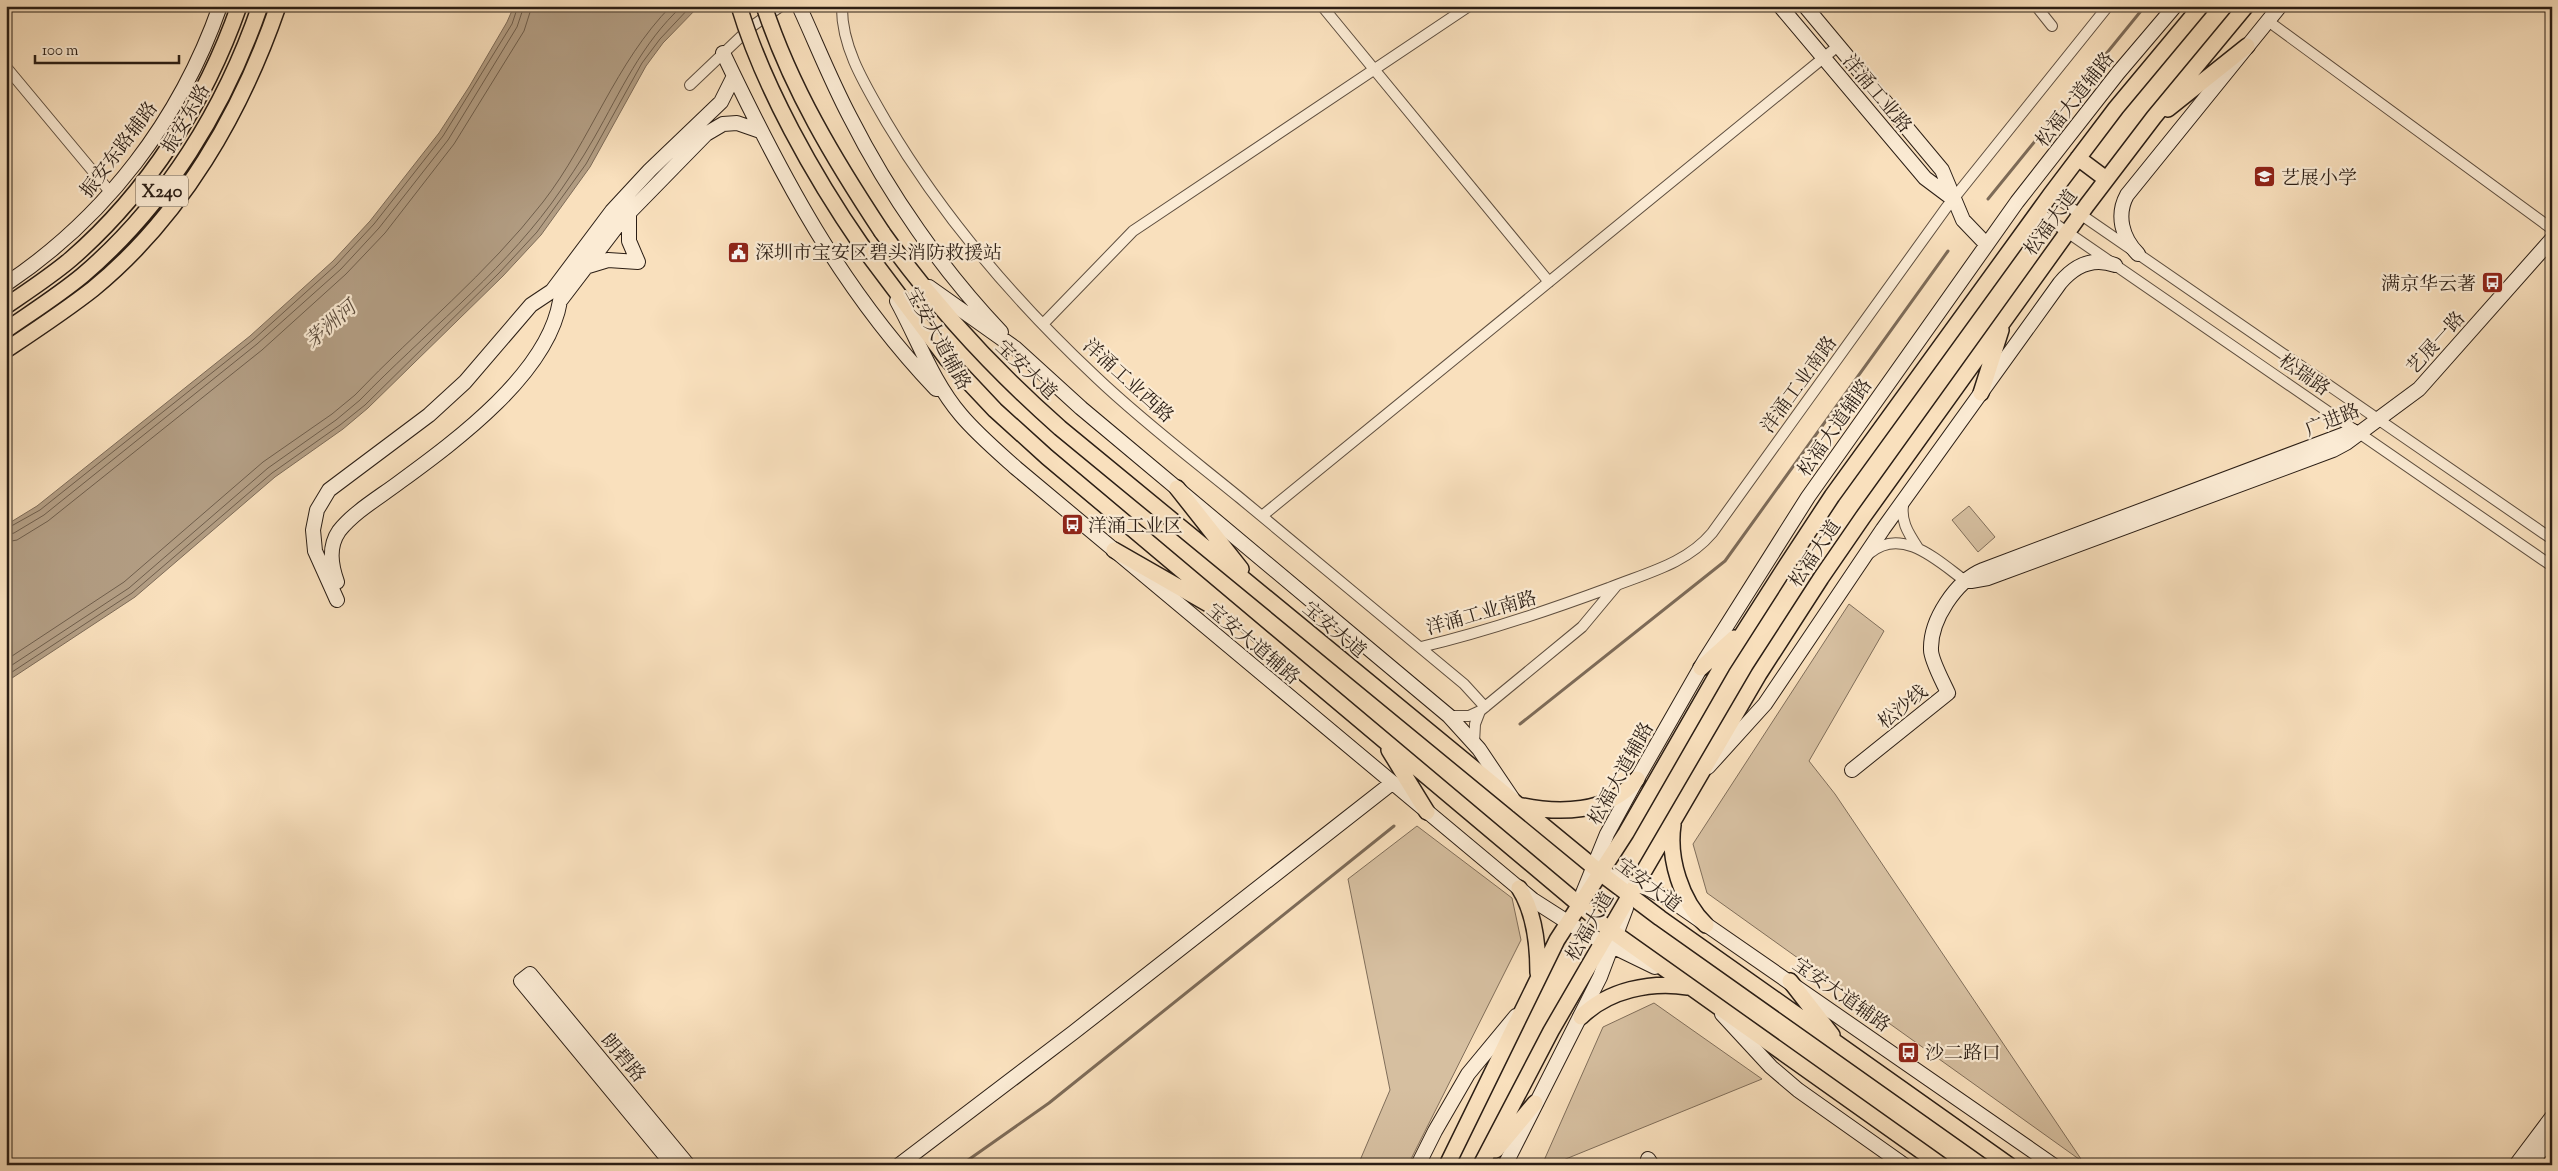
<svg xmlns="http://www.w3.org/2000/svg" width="2558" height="1171" viewBox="0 0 2558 1171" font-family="'Sorts Mill Goudy','Noto Serif SC',serif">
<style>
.green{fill:#d6bfa0;stroke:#806e5a}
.water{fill:#b39e84;stroke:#7d6b58}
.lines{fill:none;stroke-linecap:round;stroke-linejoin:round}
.shore{stroke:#6f5e4c;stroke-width:1}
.stream{stroke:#7d6b58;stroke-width:3}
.street-casing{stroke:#5e4e3f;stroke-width:12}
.secondary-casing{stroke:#2b1e15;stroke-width:16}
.primary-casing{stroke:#2b1e15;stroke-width:18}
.street{stroke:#fbebd4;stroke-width:10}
.secondary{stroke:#fbebd4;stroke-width:14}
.primary{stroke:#f9e0bd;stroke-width:15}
.primary-bridge-casing{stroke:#2b1e15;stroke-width:18;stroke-linecap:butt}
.primary-bridge{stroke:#f9e0bd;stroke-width:15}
.labels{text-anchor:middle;stroke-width:4.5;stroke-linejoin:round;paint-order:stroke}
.shield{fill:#fbebd4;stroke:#695c4e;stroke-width:1}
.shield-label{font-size:18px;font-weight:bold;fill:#2b1e15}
.street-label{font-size:19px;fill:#2b1e15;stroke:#fbebd4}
.poi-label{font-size:19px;fill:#2b1e15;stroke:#fbebd4;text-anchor:start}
.water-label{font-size:20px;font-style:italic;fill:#5b4b3c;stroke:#fbebd4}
</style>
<rect width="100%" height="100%" fill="#f9e0bd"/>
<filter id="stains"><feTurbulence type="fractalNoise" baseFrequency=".004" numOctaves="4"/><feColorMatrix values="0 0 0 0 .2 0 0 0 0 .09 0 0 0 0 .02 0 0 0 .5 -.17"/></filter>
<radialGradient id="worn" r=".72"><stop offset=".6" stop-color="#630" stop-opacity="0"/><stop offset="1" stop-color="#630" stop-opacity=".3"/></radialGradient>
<path class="green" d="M 1969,506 L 1995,537 L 1978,552 L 1952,520 Z
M 1849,604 L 1884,631 L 1809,761 L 1835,794 L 2083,1162 L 1707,893 L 1693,844 Z
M 1417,826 L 1512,898 L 1521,940 L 1408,1165 L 1358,1165 L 1390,1090 L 1348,879 Z
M 1654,1003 L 1762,1079 L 1551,1165 L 1542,1165 L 1603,1027 Z"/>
<path class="water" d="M 514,6 L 699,6 L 663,43 L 646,66 L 590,167 L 541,235 L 503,276 L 368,408 L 343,429 L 275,477 L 135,597 L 6,682 L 6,525 L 37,506 L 250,336 L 333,261 L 370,221 L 439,133 L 469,87 L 507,22 Z"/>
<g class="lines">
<path class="shore" d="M 6,529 L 40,510 L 253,340 L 336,265 L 374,224 L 443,136 L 512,24 L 518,6
M 6,535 L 14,533 L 44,515 L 257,344 L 341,269 L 379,228 L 448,140 L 517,27 L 524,6
M 6,542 L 17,540 L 48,521 L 262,350 L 346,274 L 385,233 L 454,144 L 524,31 L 532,6
M 6,660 L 124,582 L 263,462 L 332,414 L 355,395 C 417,330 488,273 543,202 C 591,140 615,63 671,6
M 6,669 L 129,588 L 268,468 L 336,420 L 360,400 C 423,335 497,277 551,204 C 566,183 581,161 594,138 C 621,91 641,44 682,6
M 6,676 L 132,593 L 272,473 L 340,425 L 365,405 L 499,273 L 537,232 L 586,164 L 642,63 L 660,39 L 691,6"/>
<path class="stream" d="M 1988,199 L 2145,6
M 1520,724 L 1725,561 L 1948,251
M 961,1165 L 1049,1103 L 1394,826"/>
<defs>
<path id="street" d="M 842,6 C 841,48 867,88 887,123 C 944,219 1015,301 1096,377 C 1141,420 1191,458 1240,498 C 1315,560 1389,622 1464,684 L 1485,707
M 1322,6 L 1549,282
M 2036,6 L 2052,26
M 2268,21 L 2552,229
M 6,67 L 111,193
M 690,85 L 751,27 L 781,6
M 2051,194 L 2552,539
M 2038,212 L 2552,566
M 1043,324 L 1133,231 L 1469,6
M 1904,501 C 1899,519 1908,533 1918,548
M 1262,516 L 1838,46
M 1870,553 C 1902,526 1938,561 1964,580
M 1421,647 C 1485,632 1547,611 1609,588 C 1646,573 1686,564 1712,533 L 1946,208 L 2108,6
M 1449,716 L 1469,716 L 1480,711 L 1582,627 L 1617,585
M 1474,743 L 1475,724 L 1480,711"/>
<path id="secondary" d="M 799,6 C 816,43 831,81 850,117 C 889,194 942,270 1001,332
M 1780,6 L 1925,178 L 1953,199
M 1805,6 L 1942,170 L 1963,220 L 1986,244
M 723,53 C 782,177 840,288 936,389
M 2138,254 C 2122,238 2116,215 2127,195 L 2280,6
M 585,267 L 608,260 L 638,262 L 629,241 L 629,212
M 6,284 C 106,217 180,120 220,6
M 929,287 L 1015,348 L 1081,408 L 1449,716 L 1479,749 L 1512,798
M 897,301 C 918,339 932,381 961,415 C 977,434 997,451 1016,468 L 1533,900 L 1583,932 L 1655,967
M 1964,580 L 1971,581 L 1988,578 L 2333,450 L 2346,443 L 2419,389 L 2552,239
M 337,582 C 331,565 328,547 339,531 C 355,511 380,497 401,481 C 457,440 548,373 560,301 L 621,221 L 706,134 L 723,124 L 737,123 L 760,131
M 337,600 L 315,551 L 313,530 L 317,510 L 329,490 L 429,415 L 465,382 L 531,305 L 552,291 L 612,211 L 650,170 L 721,102 L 734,76
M 1708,767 L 1765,704 L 1883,529 L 2060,283 C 2075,265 2093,257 2115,265
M 1852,770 L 1948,693 C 1943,682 1931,660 1931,650 C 1930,620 1956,581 1983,570 L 2353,431
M 1604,874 L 1647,888 L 1672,901 L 2053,1165
M 1583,893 L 1607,834 L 1637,779 L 1705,660 L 1808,497 L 2017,202 L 2118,73 L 2175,6
M 1722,1014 L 1771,1067 L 1798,1090 L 1904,1165
M 1648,1159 L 1652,1165
M 673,1165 L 521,981 L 530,974 L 688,1165
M 899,1165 L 1074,1032 L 1392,783
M 1418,1165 L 1435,1131 L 1468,1074 L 1516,1016
M 1505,1165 L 1600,977 L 1626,908
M 2516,1165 L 2552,1117
M 2530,1165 L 2552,1136"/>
<path id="primary" d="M 2168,109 L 2247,46
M 2078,158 L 2106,179
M 882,232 C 934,305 993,369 1060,428 L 1607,878 L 1660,918 L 2009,1165
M 862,246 L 947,359 L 995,410 L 1047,457 L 1606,927 L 1941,1165
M 6,306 C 28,291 51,276 71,259 C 148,192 205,103 239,6
M 6,330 C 32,312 59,295 83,275 C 166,204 225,108 260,6
M 6,350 C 36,330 65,311 93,289 C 182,216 241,113 278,6
M 1981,393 L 2001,330
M 1177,488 L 1241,569
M 1114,550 L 1217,609
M 1701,668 L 1734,638
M 1389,750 L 1427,812
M 1518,805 C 1558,814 1608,814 1637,779
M 1673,825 C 1668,858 1681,901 1706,925
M 1519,888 C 1535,913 1538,945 1538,973
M 1790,981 L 1832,1035
M 1581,1017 C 1608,990 1651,981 1688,987
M 1496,1150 L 1535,1103
M 1447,1165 L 1557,940 L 1626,833 L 1722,666 L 1784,569 L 1832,496 L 2051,194 L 2116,108 L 2201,6
M 1481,1165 L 1551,1031 L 1602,943 L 1759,674 L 1821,578 L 1863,517 L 2087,205 L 2154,117 L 2246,6"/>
</defs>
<use href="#street" class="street-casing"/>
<use href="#secondary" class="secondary-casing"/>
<use href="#primary" class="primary-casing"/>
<use href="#street" class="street"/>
<use href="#secondary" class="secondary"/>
<use href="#primary" class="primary"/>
<defs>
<path id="primary-bridge" d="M 739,6 C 763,86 814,177 862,246
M 764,6 C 791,88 835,161 882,232"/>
</defs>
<use href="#primary-bridge" class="primary-bridge-casing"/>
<use href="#primary-bridge" class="primary-bridge"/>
</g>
<defs>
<symbol id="school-square" viewBox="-11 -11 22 22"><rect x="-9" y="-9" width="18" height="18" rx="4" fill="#8f2418" stroke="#fbebd4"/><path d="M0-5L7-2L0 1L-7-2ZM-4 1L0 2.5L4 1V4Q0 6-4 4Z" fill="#fff"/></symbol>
<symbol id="civic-square" viewBox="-11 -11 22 22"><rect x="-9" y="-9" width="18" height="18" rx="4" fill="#8f2418" stroke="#fbebd4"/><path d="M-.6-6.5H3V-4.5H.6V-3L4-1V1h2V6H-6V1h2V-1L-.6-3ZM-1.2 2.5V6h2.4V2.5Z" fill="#fff"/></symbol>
<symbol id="bus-square" viewBox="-11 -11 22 22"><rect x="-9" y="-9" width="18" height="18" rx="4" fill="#8f2418" stroke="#fbebd4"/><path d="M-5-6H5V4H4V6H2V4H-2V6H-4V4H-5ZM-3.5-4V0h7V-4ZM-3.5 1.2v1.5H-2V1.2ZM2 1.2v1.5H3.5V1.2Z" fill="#fff"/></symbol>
</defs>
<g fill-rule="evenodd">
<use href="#school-square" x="2252" y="164" width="25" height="25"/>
<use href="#civic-square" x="726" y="240" width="25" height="25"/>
<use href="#bus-square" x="2480" y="270" width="25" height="25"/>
<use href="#bus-square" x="1060" y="512" width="25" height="25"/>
<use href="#bus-square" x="1896" y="1040" width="25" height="25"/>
</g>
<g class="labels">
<rect class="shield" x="136" y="175.5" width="52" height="31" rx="4"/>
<g class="shield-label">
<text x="162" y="197">X240</text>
</g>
<g class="street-label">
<text transform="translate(1878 93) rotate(50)" y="7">洋涌工业路</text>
<text transform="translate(2074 99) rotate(-52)" y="7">松福大道辅路</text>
<text transform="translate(185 118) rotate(-60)" y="7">振安东路</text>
<text transform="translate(118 149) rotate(-53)" y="7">振安东路辅路</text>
<text transform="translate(2050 222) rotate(-54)" y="7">松福大道</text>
<text transform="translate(939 338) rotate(61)" y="7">宝安大道辅路</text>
<text transform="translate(2435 342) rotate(-48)" y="7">艺展一路</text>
<text transform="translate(1027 369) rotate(44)" y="7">宝安大道</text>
<text transform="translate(2305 374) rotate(35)" y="7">松瑞路</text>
<text transform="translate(1129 380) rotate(42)" y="7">洋涌工业西路</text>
<text transform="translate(1798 384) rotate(-54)" y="7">洋涌工业南路</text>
<text transform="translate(2332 419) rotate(-22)" y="7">广进路</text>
<text transform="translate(1834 427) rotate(-55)" y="7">松福大道辅路</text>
<text transform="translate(1814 553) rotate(-56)" y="7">松福大道</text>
<text transform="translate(1481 612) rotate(-16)" y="7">洋涌工业南路</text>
<text transform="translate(1335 629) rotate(40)" y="7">宝安大道</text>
<text transform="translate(1254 643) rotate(40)" y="7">宝安大道辅路</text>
<text transform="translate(1902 706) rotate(-39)" y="7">松沙线</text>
<text transform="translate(1620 773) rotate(-61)" y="7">松福大道辅路</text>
<text transform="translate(1649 884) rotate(37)" y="7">宝安大道</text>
<text transform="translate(1589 926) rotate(-60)" y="7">松福大道</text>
<text transform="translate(1842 994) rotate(35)" y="7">宝安大道辅路</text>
<text transform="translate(624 1057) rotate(50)" y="7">朗碧路</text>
</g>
<g class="poi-label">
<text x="2281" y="184">艺展小学</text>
<text x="755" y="259">深圳市宝安区碧头消防救援站</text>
<text x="2476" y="290" text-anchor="end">满京华云著</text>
<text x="1088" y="532">洋涌工业区</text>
<text x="1925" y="1059">沙二路口</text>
</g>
<g class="water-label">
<text transform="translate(330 324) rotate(-41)" y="7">茅洲河</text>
</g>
</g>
<rect width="2558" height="1171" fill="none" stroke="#f9e0bd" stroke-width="25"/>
<rect x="8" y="8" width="2543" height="1156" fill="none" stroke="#2b1e15" stroke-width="2.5"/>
<rect x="12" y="12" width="2533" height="1146" fill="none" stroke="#2b1e15"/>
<path d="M35 55v8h144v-8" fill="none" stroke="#2b1e15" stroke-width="2.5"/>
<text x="42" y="55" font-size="15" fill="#2b1e15" stroke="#fbebd4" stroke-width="4" paint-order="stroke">100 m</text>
<rect width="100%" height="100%" filter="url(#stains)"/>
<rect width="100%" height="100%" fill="url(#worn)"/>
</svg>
